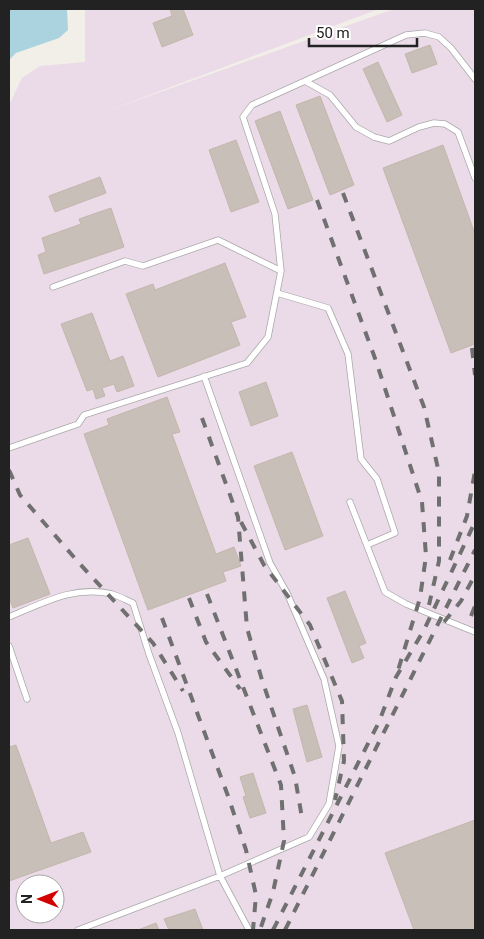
<svg xmlns="http://www.w3.org/2000/svg" width="484" height="939" viewBox="0 0 484 939" font-family="Roboto,sans-serif">
<style>
.industrial{fill:#ebdbe8;fill-rule:evenodd}
.water{fill:#aad3df}
.building{fill:#c7bfb8;stroke:#c4b6ab}
.lines{fill:none;stroke-linecap:round;stroke-linejoin:round}
.lane-casing{stroke:#a9a9a9;stroke-width:7}
.lane{stroke:#fff;stroke-width:5.5}
.rail{stroke:#707070;stroke-width:4;stroke-dasharray:10 10;stroke-linecap:butt}
</style>
<rect width="100%" height="100%" fill="#f2efe9"/>
<path class="industrial" d="M 85,9 L 379,9 L 104,112 L 394,9 L 475,9 L 475,930 L 9,930 L 9,105 L 22,78 L 40,66 L 85,62 ZM 25,884 L 55,884 L 55,914 L 25,914 Z"/>
<path class="water" d="M 9,9 L 67,9 L 68,30 L 59,38 L 16,53 L 9,60 Z"/>
<path class="building" d="M 170,9 L 183,9 L 193,35 L 162,47 L 153,23 L 172,16 Z
M 430,45 L 437,64 L 412,73 L 405,54 Z
M 378,62 L 402,115 L 387,122 L 363,69 Z
M 320,96 L 354,185 L 330,195 L 296,105 Z
M 280,111 L 313,200 L 288,209 L 255,121 Z
M 236,140 L 259,202 L 231,212 L 209,150 Z
M 443,145 L 475,234 L 475,344 L 451,353 L 383,168 Z
M 100,177 L 106,193 L 55,212 L 49,196 Z
M 111,208 L 124,247 L 44,274 L 38,255 L 46,252 L 42,238 L 81,224 L 79,219 Z
M 225,263 L 246,317 L 231,322 L 240,345 L 158,377 L 126,294 L 153,284 L 155,290 Z
M 92,313 L 110,361 L 123,356 L 134,386 L 117,392 L 114,384 L 102,388 L 105,396 L 96,399 L 93,389 L 87,391 L 61,324 Z
M 266,382 L 278,416 L 251,426 L 239,392 Z
M 167,397 L 180,432 L 172,434 L 216,554 L 234,547 L 241,566 L 223,572 L 226,581 L 148,610 L 84,434 L 109,425 L 107,419 Z
M 292,452 L 323,536 L 285,550 L 254,466 Z
M 28,538 L 50,594 L 13,608 L 9,598 L 9,545 Z
M 345,591 L 366,643 L 359,646 L 364,658 L 352,663 L 327,598 Z
M 307,705 L 322,757 L 307,762 L 293,709 Z
M 16,745 L 51,843 L 83,832 L 91,852 L 9,881 L 9,747 Z
M 253,773 L 266,813 L 250,818 L 243,797 L 246,796 L 240,777 Z
M 475,820 L 475,930 L 414,930 L 385,853 Z
M 195,909 L 203,930 L 169,930 L 164,919 Z
M 156,923 L 159,930 L 138,930 Z"/>
<g class="lines">
<defs>
<path id="lane" d="M 305,81 L 406,35 L 425,33 L 439,37 L 451,48 L 475,79
M 53,287 L 125,261 L 143,266 L 218,240 L 281,271
M 277,293 L 328,308 L 348,354 L 361,459 L 377,479 L 395,533 L 367,545
M 9,448 L 78,424 L 84,415 L 247,363 L 268,337 L 281,271 L 275,214 L 243,117 L 252,105 L 305,81 L 330,95 L 356,127 L 374,137 L 389,141 L 419,127 L 434,123 L 445,124 L 458,132 L 475,178
M 350,502 L 385,592 L 406,604 L 475,632
M 9,617 C 43,603 74,585 112,594 C 119,596 126,600 133,603 L 149,654 L 178,733 L 220,876 L 249,930
M 9,646 L 27,699
M 78,930 L 220,876 L 309,837 L 329,804 L 339,746 L 324,679 L 287,593 L 270,563 L 204,376"/>
</defs>
<use href="#lane" class="lane-casing"/>
<use href="#lane" class="lane"/>
<path class="rail" d="M 343,193 L 424,407 L 439,473 L 439,561 L 429,605
M 317,200 L 376,361 L 422,502 L 426,556 L 420,598 L 396,677
M 472,348 L 475,375
M 202,418 L 238,517 L 247,628 L 262,680 L 295,777 L 302,818
M 9,470 L 20,495 L 79,563 L 153,643 L 183,691
M 241,522 L 264,565 L 310,625 L 342,701 L 344,761 L 335,800
M 450,560 L 467,516 L 475,471
M 207,594 L 281,785 L 284,841 L 273,892 L 260,930
M 189,598 L 206,642 L 240,689
M 471,616 L 475,606
M 162,618 L 228,796 L 246,850 L 256,895 L 253,930
M 444,622 L 461,601 L 475,575
M 273,930 L 379,722 L 396,677 L 424,630 L 475,522
M 285,930 L 475,550"/>
</g>
<rect width="484" height="939" fill="none" stroke="#222222" stroke-width="20"/>
<g transform="translate(40 899) rotate(270)"><circle r="24" fill="#ffffff" stroke="#a7a7a7"/>
<path d="M0-4L9 19L0 12L-9 19Z" fill="#d40000"/>
<text y="-8" font-size="14" font-weight="bold" text-anchor="middle" fill="#222222">N</text>
</g>
<path d="M309 38v8h108v-8" fill="none" stroke="#222222" stroke-width="2.5"/>
<text x="316" y="38" font-size="15" fill="#222222" stroke="#ffffff" stroke-width="4" paint-order="stroke">50 m</text>
</svg>
